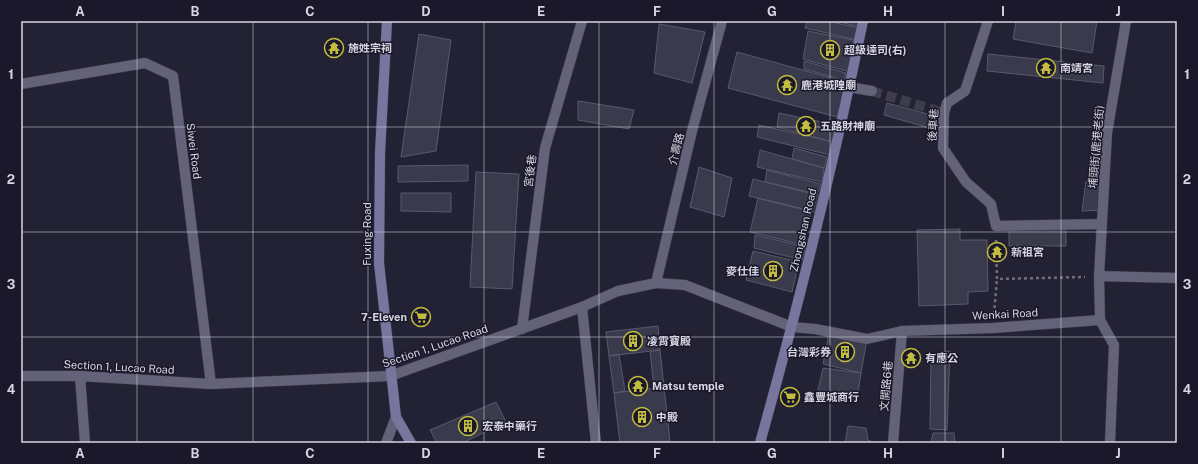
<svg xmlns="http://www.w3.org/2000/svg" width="1198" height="464" viewBox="0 0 1198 464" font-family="'Public Sans','Noto Sans TC',sans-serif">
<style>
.building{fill:#3a3a4d;stroke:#59586d}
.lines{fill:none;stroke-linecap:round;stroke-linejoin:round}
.street-tunnel{stroke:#3e3d4e;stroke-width:10;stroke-dasharray:10 5;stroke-linecap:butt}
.lane-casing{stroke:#3d3c4b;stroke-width:11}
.street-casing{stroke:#3d3c4b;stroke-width:11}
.secondary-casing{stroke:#3d3c4b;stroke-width:11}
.path{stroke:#6f6e7e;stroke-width:2.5;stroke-dasharray:3 3;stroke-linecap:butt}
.lane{stroke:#636278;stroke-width:10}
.street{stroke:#636278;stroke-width:10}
.secondary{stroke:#78759e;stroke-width:10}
.grid{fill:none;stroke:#d6d6e2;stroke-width:1;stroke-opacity:0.55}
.labels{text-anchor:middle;stroke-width:3;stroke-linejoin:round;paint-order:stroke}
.poi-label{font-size:11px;font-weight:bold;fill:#d6d6e2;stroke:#1a182a;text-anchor:start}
.street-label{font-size:11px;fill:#d6d6e2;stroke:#1a182a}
.neatline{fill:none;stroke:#d6d6e2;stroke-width:1.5}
.grid-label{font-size:13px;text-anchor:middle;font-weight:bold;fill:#d6d6e2}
</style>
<rect width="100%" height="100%" fill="#232234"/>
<path class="building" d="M 807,21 L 826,21 L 860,28 L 858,40 L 805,28 Z
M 835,21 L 861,21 L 860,27 Z
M 1016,21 L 1097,21 L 1092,53 L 1013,39 Z
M 659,24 L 705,32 L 692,83 L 654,73 Z
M 808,31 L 858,41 L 850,72 L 803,59 Z
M 419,34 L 451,40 L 436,151 L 401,157 Z
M 737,52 L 846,82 L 837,117 L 728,88 Z
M 988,54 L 1104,66 L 1103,83 L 987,71 Z
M 804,61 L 846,73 L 844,80 L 804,69 Z
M 578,101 L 634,110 L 629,129 L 578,120 Z
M 887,103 L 935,116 L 936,130 L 884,115 Z
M 779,113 L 836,125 L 833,142 L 777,127 Z
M 759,125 L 833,142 L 830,155 L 757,137 Z
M 794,148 L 827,157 L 824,168 L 792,159 Z
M 760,150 L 824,168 L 822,182 L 757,167 Z
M 468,165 L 468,181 L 398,182 L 398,166 Z
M 699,167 L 732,178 L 724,217 L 690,207 Z
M 767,170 L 821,184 L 817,194 L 765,182 Z
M 476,172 L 519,174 L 512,289 L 470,287 Z
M 753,179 L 821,196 L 817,213 L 749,196 Z
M 1086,181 L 1103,181 L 1101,210 L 1082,211 Z
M 401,193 L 451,193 L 451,212 L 401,211 Z
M 758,198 L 812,211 L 804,245 L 750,232 Z
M 960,229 L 960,240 L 987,240 L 988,291 L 968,292 L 968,304 L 919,306 L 917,230 Z
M 1009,229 L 1066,229 L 1066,246 L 1009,246 Z
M 755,235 L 806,247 L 802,260 L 754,248 Z
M 753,251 L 799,262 L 792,292 L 746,280 Z
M 658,326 L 660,350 L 609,356 L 606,332 Z
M 830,328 L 867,339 L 861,373 L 823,364 Z
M 660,350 L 664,387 L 654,388 L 650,351 Z
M 950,351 L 947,430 L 930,429 L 931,354 Z
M 619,354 L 625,391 L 614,393 L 609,356 Z
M 823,368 L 861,373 L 857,400 L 818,390 Z
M 664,387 L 670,441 L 620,443 L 614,393 Z
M 496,402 L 506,422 L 462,443 L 437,443 L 430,430 Z
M 848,426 L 866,428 L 868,440 L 874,443 L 845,443 Z
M 933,433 L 954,433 L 955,443 L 931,443 Z"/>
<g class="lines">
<path class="street-tunnel" d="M 872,91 L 944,113"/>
<defs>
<path id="lane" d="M 582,307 L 596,443
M 792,327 L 815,329 L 867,339 L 902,331 L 993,328 L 1100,320
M 522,329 L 545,148 L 582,21
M 386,443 L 396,417"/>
<path id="street" d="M 988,21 L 965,91 L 947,103 L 944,113 L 943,148 L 966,182 L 991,204 L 996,226
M 21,84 L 145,63 L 173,76 L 211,384
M 849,87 L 872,91
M 996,226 L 1102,224
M 1099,276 L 1177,278
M 656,283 L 692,131 L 722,21
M 21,376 L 80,376 L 211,384 L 390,376 L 582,307 L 618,291 L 656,283 L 685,285 L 792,327
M 80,376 L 85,443
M 893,443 L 902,331
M 1110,443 L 1114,345 L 1100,320 L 1099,276 L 1107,133 L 1126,21"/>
<path id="secondary" d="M 387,21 L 380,153 L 379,263 L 396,417 L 411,443
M 760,443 C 799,303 834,163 863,21"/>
</defs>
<use href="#lane" class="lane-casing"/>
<use href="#street" class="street-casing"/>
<use href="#secondary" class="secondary-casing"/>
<path class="path" d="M 996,240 L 997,279 L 1085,277
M 994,314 L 997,279"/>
<use href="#lane" class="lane"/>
<use href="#street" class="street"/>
<use href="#secondary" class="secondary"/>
</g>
<path class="grid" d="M 137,21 L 137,443M 253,21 L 253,443M 368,21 L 368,443M 484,21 L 484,443M 599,21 L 599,443M 714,21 L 714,443M 830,21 L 830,443M 945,21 L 945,443M 1061,21 L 1061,443M 21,127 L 1177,127M 21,232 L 1177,232M 21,337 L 1177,337"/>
<defs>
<symbol id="temple-ring" viewBox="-11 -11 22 22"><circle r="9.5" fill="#1a182a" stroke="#c3bd3e" stroke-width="1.5"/><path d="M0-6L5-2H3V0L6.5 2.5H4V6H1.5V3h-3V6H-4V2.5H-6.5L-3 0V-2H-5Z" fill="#c3bd3e"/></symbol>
<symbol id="building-ring" viewBox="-11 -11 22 22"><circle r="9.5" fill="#1a182a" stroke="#c3bd3e" stroke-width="1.5"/><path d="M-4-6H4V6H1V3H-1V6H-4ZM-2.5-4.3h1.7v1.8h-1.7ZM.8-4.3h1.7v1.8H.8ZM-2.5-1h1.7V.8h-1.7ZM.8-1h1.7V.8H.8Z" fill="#c3bd3e"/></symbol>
<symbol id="supermarket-ring" viewBox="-11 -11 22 22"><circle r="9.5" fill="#1a182a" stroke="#c3bd3e" stroke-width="1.5"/><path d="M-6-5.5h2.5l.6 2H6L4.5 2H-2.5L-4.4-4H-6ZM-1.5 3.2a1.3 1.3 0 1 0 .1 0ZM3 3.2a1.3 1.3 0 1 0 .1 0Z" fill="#c3bd3e"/></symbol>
</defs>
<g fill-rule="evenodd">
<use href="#temple-ring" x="323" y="37" width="22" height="22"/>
<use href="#building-ring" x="819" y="39" width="22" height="22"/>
<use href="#temple-ring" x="1035" y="57" width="22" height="22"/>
<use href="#temple-ring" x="776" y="74" width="22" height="22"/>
<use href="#temple-ring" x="795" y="115" width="22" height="22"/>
<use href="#temple-ring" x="986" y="241" width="22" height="22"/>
<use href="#building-ring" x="762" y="260" width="22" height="22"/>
<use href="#supermarket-ring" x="410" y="306" width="22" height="22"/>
<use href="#building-ring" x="622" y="330" width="22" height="22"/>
<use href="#building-ring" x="834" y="341" width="22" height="22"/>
<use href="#temple-ring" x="900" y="347" width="22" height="22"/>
<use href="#temple-ring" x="627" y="375" width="22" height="22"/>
<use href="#supermarket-ring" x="779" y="386" width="22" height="22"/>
<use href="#building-ring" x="631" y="406" width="22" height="22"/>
<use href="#building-ring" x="457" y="415" width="22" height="22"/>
</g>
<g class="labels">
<g class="poi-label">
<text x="348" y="52">施姓宗祠</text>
<text x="844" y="54">超級達司(右)</text>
<text x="1060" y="72">南靖宮</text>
<text x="801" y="89">鹿港城隍廟</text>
<text x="820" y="130">五路財神廟</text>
<text x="1011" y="256">新祖宮</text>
<text x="759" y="275" text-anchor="end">麥仕佳</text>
<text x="407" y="321" text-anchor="end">7-Eleven</text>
<text x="647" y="345">凌霄寶殿</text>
<text x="831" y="356" text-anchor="end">台灣彩券</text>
<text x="925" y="362">有應公</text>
<text x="652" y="390">Matsu temple</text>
<text x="804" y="401">鑫豐城商行</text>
<text x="656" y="421">中殿</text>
<text x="482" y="430">宏泰中藥行</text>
</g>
<g class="street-label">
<text transform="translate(933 125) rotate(-86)" y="4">後車巷</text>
<text transform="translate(1096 147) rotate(-85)" y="4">埔頭街(鹿港老街)</text>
<text transform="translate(676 149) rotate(-76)" y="4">介壽路</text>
<text transform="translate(194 151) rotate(83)" y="4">Siwei Road</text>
<text transform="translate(530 171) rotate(-83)" y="4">宮後巷</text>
<text transform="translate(803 230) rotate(-77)" y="4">Zhongshan Road</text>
<text transform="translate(367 234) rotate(-90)" y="4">Fuxing Road</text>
<text transform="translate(1005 314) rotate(-3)" y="4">Wenkai Road</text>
<text transform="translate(435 346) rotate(-19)" y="4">Section 1, Lucao Road</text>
<text transform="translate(119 367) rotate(3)" y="4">Section 1, Lucao Road</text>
<text transform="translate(886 386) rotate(-85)" y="4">文開路6巷</text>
</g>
</g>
<rect width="1198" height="464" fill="none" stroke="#1a182a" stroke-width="44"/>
<rect x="22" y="22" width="1154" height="420" class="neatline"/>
<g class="grid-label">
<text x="80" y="16">A</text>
<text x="195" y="16">B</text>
<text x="310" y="16">C</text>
<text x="426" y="16">D</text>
<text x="541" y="16">E</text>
<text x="657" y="16">F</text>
<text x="772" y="16">G</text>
<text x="888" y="16">H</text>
<text x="1003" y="16">I</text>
<text x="1118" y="16">J</text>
<text x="11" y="79">1</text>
<text x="1187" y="79">1</text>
<text x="11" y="184">2</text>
<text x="1187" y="184">2</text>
<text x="11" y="289">3</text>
<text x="1187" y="289">3</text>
<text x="11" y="394">4</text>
<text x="1187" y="394">4</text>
<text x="80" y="458">A</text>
<text x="195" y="458">B</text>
<text x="310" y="458">C</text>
<text x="426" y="458">D</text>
<text x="541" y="458">E</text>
<text x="657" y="458">F</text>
<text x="772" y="458">G</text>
<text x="888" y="458">H</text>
<text x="1003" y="458">I</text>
<text x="1118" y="458">J</text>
</g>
</svg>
